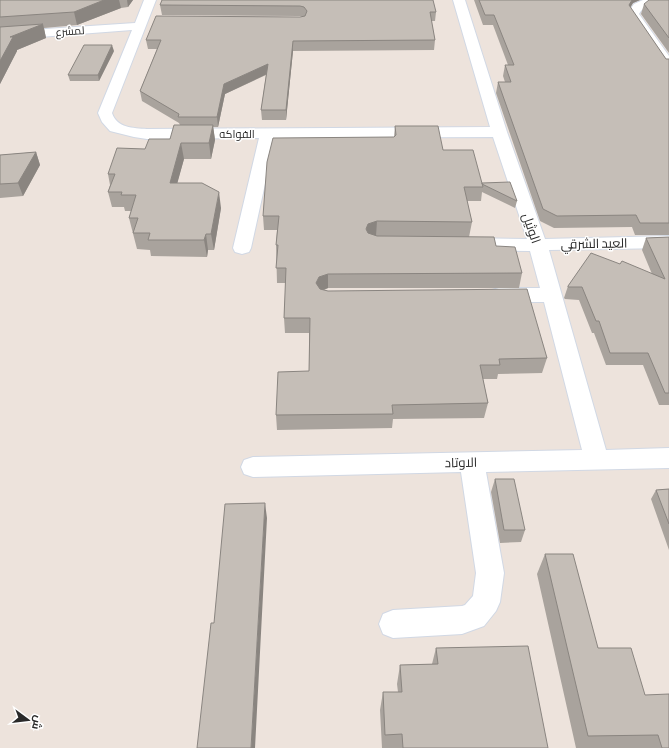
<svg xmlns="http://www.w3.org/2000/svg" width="669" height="748" viewBox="0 0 669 748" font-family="'Sofia Sans Condensed',Cairo,sans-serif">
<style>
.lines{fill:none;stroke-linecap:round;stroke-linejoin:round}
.minor-casing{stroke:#d1d8e4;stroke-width:2}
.minor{fill:#fff;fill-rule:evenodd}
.wall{fill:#a9a39d}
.shaded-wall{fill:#8a8580}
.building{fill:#c5beb7;stroke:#8a8580}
.labels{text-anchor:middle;stroke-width:3;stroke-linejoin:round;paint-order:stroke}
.far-street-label{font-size:11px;fill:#2a2a2a;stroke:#fff}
.street-label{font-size:13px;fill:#2a2a2a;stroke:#fff}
</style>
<rect width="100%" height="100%" fill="#ede3dc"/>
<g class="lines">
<defs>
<path id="minor" d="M 144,0 L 156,0 L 112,113 C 117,128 133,128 147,129 L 490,127 L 453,0 L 465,0 L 507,132 L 545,239 L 669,236 L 669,248 L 549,250 L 606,450 L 669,448 L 669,468 L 486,472 L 504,573 L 500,602 L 496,611 L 484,626 L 462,634 L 393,638 L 383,634 L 379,624 L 383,614 L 393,610 L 462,606 L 465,605 L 473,596 L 476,573 L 461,472 L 253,477 L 244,474 L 241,467 L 244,460 L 253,457 L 582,450 L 544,302 L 499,302 L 492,300 L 489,295 L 492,290 L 499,288 L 540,288 L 530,251 L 466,250 L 459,248 L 457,244 L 459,240 L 466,238 L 527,239 L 493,137 L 275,138 L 251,248 L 249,252 L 242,254 L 235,252 L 233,248 L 259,138 L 147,139 L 134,137 L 110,131 L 102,122 L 98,113 L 132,30 L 0,40 L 0,32 L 135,23 Z
M 643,0 L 669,0 L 669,6 C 659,5 644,3 639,14 L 669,56 L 669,70 L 664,69 L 627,14 L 634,4 Z"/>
</defs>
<use href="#minor" class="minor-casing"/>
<use href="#minor" class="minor"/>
</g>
<path class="wall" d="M 0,0 L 133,0 L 128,7 L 121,8 L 77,25 L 44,28 L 46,38 L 17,50 L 17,51 L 0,84 Z
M 162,0 L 436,12 L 435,21 L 431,21 L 435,40 L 434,50 L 293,51 L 286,120 L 262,120 L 261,110 L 266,75 L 225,94 L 218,127 L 213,127 L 215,140 L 211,159 L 184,159 L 177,183 L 221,208 L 214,250 L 208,250 L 207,257 L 151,256 L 150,250 L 137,249 L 129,218 L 131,211 L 125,211 L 124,207 L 112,207 L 108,192 L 110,185 L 108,174 L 145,149 L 170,139 L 180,125 L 179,123 L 142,101 L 140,91 L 157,49 L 148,49 L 146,40 L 300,17 L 303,16 L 300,16 L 162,15 L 160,5 Z
M 474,0 L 640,0 L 633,3 L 630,7 L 666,59 L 669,59 L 669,235 L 635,235 L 632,227 L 554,228 L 540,221 L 496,93 L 498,82 L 505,82 L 503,76 L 505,65 L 508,65 L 493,25 L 483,25 Z
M 669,0 L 669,53 L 641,14 L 644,4 Z
M 114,51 L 99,81 L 70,81 L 68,75 Z
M 395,126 L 443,150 L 482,183 L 517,201 L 515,208 L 482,192 L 481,201 L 467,201 L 472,222 L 469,237 L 376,236 L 496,246 L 522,273 L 519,288 L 328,288 L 324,290 L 547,358 L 542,373 L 498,374 L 497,379 L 483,379 L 488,403 L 484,418 L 393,419 L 392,428 L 277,430 L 276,415 L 309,371 L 309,333 L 285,333 L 284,318 L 286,283 L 277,283 L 276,245 L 277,230 L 264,230 L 263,216 L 394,137 Z
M 36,152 L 40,165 L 23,196 L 0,198 L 0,155 Z
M 669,237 L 669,405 L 659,405 L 643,365 L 606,365 L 594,333 L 592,333 L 579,300 L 565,299 L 564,298 L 568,286 L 620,264 L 652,274 L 642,250 L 646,238 Z
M 495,479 L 525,530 L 521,542 L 500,543 L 491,492 Z
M 669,489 L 669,550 L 651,499 L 656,490 Z
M 545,554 L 598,648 L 645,695 L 669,748 L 576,748 L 537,574 Z
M 436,648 L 548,748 L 382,748 L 380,710 L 383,692 L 398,692 L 397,684 L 400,665 L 432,664 Z"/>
<path class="shaded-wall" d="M 104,0 L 119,0 L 121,8 L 77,25 L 74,12 Z
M 127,0 L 133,0 L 128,7 Z
M 632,0 L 640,0 L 633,3 L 626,15 L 629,5 Z
M 43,24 L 46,38 L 17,50 L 17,51 L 0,84 L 0,61 L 10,37 Z
M 293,41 L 293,51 L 286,120 L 286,110 Z
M 112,45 L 114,51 L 99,81 L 98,75 Z
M 268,64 L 269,73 L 225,94 L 218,127 L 217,117 L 224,84 Z
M 213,125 L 215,140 L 211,159 L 209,143 Z
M 181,143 L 184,159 L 173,199 L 170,183 Z
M 36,152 L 40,165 L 23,196 L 18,183 Z
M 219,192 L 221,208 L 214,250 L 211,234 Z
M 377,221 L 376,236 L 368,238 L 366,229 L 368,224 Z
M 206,234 L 208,250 L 207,257 L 204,240 Z
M 328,274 L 328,288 L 320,291 L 316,283 L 319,277 Z
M 265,503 L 267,518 L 255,748 L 251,748 Z"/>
<path class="building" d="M 0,0 L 104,0 L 74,12 L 0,17 Z
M 162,0 L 433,0 L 436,12 L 430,12 L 435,40 L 293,41 L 286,110 L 261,110 L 268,64 L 224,84 L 217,117 L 178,117 L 179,114 L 140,91 L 161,40 L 146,40 L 156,16 L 300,17 L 305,16 L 307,11 L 304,7 L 300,6 L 160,5 Z
M 479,0 L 632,0 L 629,5 L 666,59 L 669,59 L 669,223 L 640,223 L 636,215 L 557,216 L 543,209 L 498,82 L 511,82 L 505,65 L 514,65 L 494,15 L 485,15 Z
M 649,0 L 669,0 L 669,38 L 644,4 Z
M 43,24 L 10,37 L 13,37 L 0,61 L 0,27 Z
M 84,45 L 112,45 L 98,75 L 68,75 Z
M 174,125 L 213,125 L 209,143 L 181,143 L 170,183 L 202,183 L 219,192 L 211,234 L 206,234 L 204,240 L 148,240 L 150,233 L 133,233 L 138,218 L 129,218 L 136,195 L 121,195 L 122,192 L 108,192 L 115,174 L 108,174 L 117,148 L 145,149 L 149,139 L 170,139 Z
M 395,126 L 438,126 L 443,150 L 473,150 L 483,187 L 464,187 L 472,222 L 377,221 L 368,224 L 366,229 L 368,233 L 377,236 L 494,237 L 496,246 L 515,247 L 522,273 L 328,274 L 319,277 L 316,283 L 320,289 L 328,291 L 527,289 L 547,358 L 499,359 L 500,365 L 480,365 L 488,403 L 392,405 L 393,414 L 276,415 L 278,372 L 309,371 L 310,318 L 284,318 L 286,268 L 276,268 L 278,245 L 276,245 L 279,216 L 263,216 L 267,162 L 273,138 L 394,137 L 396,135 Z
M 36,152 L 18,183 L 0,184 L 0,155 Z
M 510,182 L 517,201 L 482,184 L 482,183 Z
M 669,237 L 669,393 L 665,393 L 648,353 L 610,353 L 599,321 L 596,321 L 582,287 L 568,287 L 568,286 L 591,253 L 620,264 L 622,261 L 665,279 L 646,238 Z
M 495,479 L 514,479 L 525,530 L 504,530 Z
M 669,489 L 669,524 L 656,490 Z
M 265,503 L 251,748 L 197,748 L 211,623 L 214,623 L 225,504 Z
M 545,554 L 573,554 L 598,648 L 631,648 L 645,695 L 669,694 L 669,748 L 662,748 L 658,735 L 588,736 Z
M 528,646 L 548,748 L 403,748 L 402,734 L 385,735 L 383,692 L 402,692 L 400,665 L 438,664 L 436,648 Z"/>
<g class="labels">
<g class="far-street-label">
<text transform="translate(70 31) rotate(-4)" y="4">لمشرع</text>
<text x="237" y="138">الفواكه</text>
</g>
<g class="street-label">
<text transform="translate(532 228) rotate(71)" y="5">الوثيل</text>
<text transform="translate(594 243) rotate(-1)" y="5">العيد الشرقي</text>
<text transform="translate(461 462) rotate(-1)" y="5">الاوتاد</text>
</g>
</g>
<g transform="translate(28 720) rotate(105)" stroke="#ffffff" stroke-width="3" paint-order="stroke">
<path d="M0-3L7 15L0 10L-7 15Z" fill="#2a2a2a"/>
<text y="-6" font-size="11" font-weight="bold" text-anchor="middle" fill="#2a2a2a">ش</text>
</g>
</svg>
